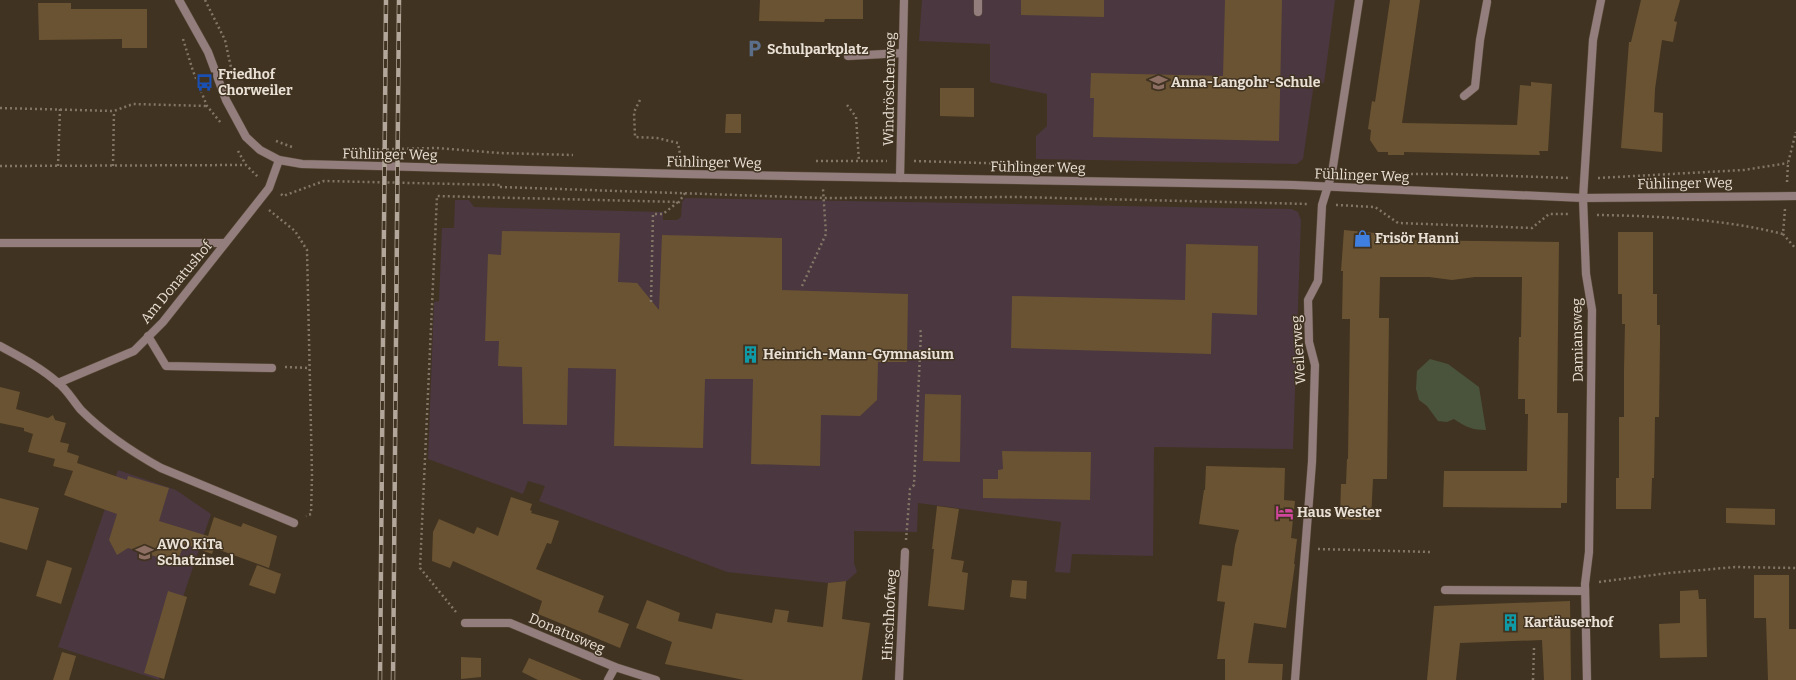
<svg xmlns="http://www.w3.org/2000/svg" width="1796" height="680" viewBox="0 0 1796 680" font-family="Bitter,serif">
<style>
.education{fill:#4a3740}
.green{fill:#4a533c}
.building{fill:#6a5332}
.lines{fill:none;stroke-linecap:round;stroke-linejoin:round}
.service-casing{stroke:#5c4f3e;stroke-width:9}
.minor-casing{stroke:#5c4f3e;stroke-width:9}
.tertiary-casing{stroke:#5c4f3e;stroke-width:9}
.path{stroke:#827667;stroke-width:2.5;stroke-dasharray:2 3;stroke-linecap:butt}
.service{stroke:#937e7d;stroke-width:8}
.minor{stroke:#937e7d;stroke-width:8}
.tertiary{stroke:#937e7d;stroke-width:8}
.rail-casing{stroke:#b2a79a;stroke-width:4.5}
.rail{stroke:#413321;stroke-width:3;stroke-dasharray:9;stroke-linecap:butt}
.labels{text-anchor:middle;stroke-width:3;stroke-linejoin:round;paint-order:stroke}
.poi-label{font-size:14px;font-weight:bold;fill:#eae1d6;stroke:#413321;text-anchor:start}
.street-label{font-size:14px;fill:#eae1d6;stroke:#413321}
</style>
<rect width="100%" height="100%" fill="#413321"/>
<path class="education" d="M 922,0 L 1335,0 L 1324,83 L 1314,83 L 1303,159 L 1297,164 L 1036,159 L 1036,136 L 1047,126 L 1047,94 L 990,82 L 990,44 L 919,41 Z
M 685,198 L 1292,209 L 1298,212 L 1301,220 L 1293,449 L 1154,447 L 1153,556 L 1072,554 L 1070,573 L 1055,572 L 1061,522 L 918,503 L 917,532 L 854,531 L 854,563 L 857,572 L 847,581 L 828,583 L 727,572 L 539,501 L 545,486 L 528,481 L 523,494 L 428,459 L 434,302 L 439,301 L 442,228 L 454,228 L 455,200 L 469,200 L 474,207 L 663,212 L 663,220 L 677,220 L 681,217 L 682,202 Z
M 118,470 L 176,490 L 211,514 L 185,591 L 159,680 L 58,647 Z"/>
<path class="green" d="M 1430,359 L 1448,364 L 1479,387 L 1486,430 C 1473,430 1465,427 1454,419 L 1447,422 L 1438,421 L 1427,406 L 1419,400 L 1416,389 L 1417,371 Z"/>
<path class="building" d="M 760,0 L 863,0 L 863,19 L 825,19 L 824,22 L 759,21 Z
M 1021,0 L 1104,0 L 1104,17 L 1021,15 Z
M 1225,0 L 1282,0 L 1279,141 L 1093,137 L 1094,98 L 1090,98 L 1091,73 L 1223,76 Z
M 1390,0 L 1420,0 L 1402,123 L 1517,125 L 1520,85 L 1531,86 L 1531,82 L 1552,84 L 1548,151 L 1539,151 L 1540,155 L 1404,152 L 1404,155 L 1388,155 L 1388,152 L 1378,152 L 1370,140 L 1371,130 L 1368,129 L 1372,101 L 1375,102 Z
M 1641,0 L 1680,0 L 1674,21 L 1677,22 L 1673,42 L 1662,40 L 1655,89 L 1654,112 L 1663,113 L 1662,152 L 1621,148 L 1629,42 L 1631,42 Z
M 38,3 L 71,3 L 71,9 L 147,9 L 147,48 L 122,48 L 122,39 L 39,40 Z
M 940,88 L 974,88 L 974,117 L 940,116 Z
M 726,114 L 741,114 L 741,133 L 725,133 Z
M 1344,230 L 1385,234 L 1384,240 L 1559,242 L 1557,413 L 1568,413 L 1567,503 L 1561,503 L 1561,508 L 1443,507 L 1444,471 L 1527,471 L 1528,414 L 1525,414 L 1525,399 L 1518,399 L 1519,337 L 1521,337 L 1522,277 L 1475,277 L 1452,280 L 1429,277 L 1380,277 L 1379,318 L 1389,318 L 1387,479 L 1373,479 L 1371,520 L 1340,519 L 1341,484 L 1346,484 L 1347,459 L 1348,459 L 1350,319 L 1342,319 L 1343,271 L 1341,271 Z
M 502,231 L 620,233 L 618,282 L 637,283 L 659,310 L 662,235 L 782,238 L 782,290 L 908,294 L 907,362 L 878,362 L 877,400 L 860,416 L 821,415 L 820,466 L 751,464 L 753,379 L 705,379 L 703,448 L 614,446 L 616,369 L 568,368 L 567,425 L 523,424 L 522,367 L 498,366 L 499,341 L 485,341 L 488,254 L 501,255 Z
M 1618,232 L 1653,232 L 1653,294 L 1657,294 L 1657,325 L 1660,325 L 1660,340 L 1659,417 L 1655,417 L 1654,478 L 1652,478 L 1651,509 L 1616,509 L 1616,478 L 1619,478 L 1619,417 L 1624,417 L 1624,370 L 1625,324 L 1622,324 L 1622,294 L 1618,294 Z
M 1186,244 L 1258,246 L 1257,315 L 1212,313 L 1211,354 L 1011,348 L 1012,296 L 1185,300 Z
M 0,387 L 20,392 L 16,409 L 48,418 L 53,415 L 55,420 L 66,423 L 60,442 L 69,444 L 67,452 L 79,456 L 77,463 L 127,480 L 128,476 L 169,488 L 159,521 L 208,536 L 214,517 L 241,527 L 243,523 L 277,536 L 269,568 L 214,548 L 212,554 L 184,544 L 177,563 L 128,548 L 117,555 L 109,540 L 117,514 L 64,495 L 73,471 L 53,466 L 55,459 L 28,452 L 33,434 L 24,431 L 24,428 L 0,423 Z
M 925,394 L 961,395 L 960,462 L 923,461 Z
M 1002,451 L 1091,452 L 1090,500 L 983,498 L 983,479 L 998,479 L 998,470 L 1003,469 Z
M 1206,466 L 1285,468 L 1284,500 L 1295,501 L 1291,538 L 1297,539 L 1294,564 L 1295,564 L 1286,628 L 1254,623 L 1248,663 L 1283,664 L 1282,680 L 1225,680 L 1225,659 L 1217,659 L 1225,602 L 1217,601 L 1222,565 L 1232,566 L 1235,545 L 1239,530 L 1199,524 L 1204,490 L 1205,490 Z
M 511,497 L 532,504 L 530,510 L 532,511 L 531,513 L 559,521 L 551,544 L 547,543 L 536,569 L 604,596 L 598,612 L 629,624 L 620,648 L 538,614 L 542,601 L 453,561 L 450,568 L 432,561 L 433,532 L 439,519 L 474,534 L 477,527 L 498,536 Z
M 0,498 L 39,508 L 27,550 L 0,542 Z
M 937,506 L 959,509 L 951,559 L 964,561 L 962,572 L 968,573 L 964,610 L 928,606 L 934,549 L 932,549 Z
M 1726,508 L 1775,509 L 1775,525 L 1726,523 Z
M 47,560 L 72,568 L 61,604 L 36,596 Z
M 257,565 L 281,574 L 275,594 L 249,585 Z
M 1754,575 L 1789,575 L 1789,629 L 1796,629 L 1796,680 L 1768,680 L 1766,618 L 1754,618 Z
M 1012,580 L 1027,581 L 1026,599 L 1010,597 Z
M 846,581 L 842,619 L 870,623 L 862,680 L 744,680 L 665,664 L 672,642 L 636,628 L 647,600 L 680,613 L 678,621 L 712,629 L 716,613 L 772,623 L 775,609 L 789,611 L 787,622 L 823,627 L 828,583 Z
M 1698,590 L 1699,599 L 1706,599 L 1707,657 L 1660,658 L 1659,624 L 1680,623 L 1680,591 Z
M 168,591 L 187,597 L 164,679 L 144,673 Z
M 1570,601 L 1571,680 L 1544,680 L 1542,640 L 1460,643 L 1456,680 L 1427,680 L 1434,606 Z
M 62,652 L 76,656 L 69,680 L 53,680 Z
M 461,657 L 481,658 L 481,677 L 461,679 Z
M 529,658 L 582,680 L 538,680 L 522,672 Z"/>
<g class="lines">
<defs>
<path id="service" d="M 978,12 L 978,0
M 848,56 L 902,53
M 1464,96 L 1475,87 L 1480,40 L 1487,2
M 0,243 L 225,243
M 148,336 L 166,366 L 272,368
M 1445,590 L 1585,591
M 608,680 L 615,667"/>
<path id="minor" d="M 900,178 L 904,0
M 0,346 C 20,357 40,367 57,382 C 67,389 73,401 81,410 C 104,433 132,452 161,468 L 294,523
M 58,383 L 134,351 L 163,322 L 269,188 L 279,160
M 465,623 L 510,623 L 615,667 L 656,680
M 899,680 L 905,552
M 1295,680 L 1312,462 L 1315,365 L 1309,342 L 1308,300 L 1318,281 L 1322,205 L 1332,173 L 1359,0
M 1587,680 L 1585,584 L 1589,552 L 1592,310 L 1586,274 L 1583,198 L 1593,40 L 1601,0"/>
<path id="tertiary" d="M 179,0 L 208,52 L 226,100 L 246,137 L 260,150 L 279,160 L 302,164 L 683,174 L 1293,185 L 1583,198 L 1796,196"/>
</defs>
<use href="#service" class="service-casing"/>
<use href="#minor" class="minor-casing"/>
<use href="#tertiary" class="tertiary-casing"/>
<path class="path" d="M 205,0 L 225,40 L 232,72
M 183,39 L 193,71 L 207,106 L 221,123
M 640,100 L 634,112 L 635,137 L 657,138 L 678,143 L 681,160
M 847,105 L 856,117 L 859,161
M 0,108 L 114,111 L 133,104 L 207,106
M 276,141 L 292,147
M 352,150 L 437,148 L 499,153 L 573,155
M 238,151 L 246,165 L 258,177
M 816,161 L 887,161
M 914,161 L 1087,166
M 0,166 L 246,165
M 58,166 L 60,109
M 113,166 L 114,111
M 1386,174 L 1451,174 L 1571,178
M 1598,178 L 1744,170 L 1788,163
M 1787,182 L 1788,163 L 1796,132
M 500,187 L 824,198 L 1017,197 L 1309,204
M 281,194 L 283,196 L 324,181 L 500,185
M 1336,205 L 1375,207 L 1398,223 L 1532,228 L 1549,214 L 1570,214
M 1785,209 L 1783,234 L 1796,249
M 269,210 L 295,231 L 307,250 L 312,475 L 311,514 L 306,516
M 1597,215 C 1659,216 1723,219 1783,234
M 802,286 L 826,234 L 823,189
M 651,302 L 653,214 L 663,214 L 678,202
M 285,367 L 310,368
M 906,540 L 910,489 L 914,485 L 921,332 L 920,330
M 1318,549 L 1432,552
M 1599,582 L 1669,573 L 1735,567 L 1796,568
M 456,612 L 420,568 L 437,196 L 679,202 L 685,193
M 1533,680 L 1534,648"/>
<use href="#service" class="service"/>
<use href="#minor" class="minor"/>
<use href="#tertiary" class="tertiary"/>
<defs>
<path id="rail" d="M 380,680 L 386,0
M 393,680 L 399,0"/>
</defs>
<use href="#rail" class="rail-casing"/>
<use href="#rail" class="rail"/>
</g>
<defs>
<symbol id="parking-bare" viewBox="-9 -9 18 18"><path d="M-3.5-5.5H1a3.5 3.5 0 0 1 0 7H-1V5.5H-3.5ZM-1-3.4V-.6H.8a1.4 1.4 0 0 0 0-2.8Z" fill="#5c6f8a" stroke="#413321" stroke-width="2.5" paint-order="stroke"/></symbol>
<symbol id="bus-bare" viewBox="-9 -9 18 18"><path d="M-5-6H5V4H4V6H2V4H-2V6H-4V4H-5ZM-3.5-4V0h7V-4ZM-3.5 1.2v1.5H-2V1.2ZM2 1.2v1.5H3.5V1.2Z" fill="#1a4fb4" stroke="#413321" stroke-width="2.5" paint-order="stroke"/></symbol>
<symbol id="school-bare" viewBox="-9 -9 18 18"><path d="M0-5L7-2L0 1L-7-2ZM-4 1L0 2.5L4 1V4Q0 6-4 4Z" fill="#8d6e63" stroke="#413321" stroke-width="2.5" paint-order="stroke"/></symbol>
<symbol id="shop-bare" viewBox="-9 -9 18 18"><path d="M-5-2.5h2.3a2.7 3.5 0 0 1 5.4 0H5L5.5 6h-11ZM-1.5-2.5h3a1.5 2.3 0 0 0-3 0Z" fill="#3f7fe0" stroke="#413321" stroke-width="2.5" paint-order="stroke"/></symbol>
<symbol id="building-bare" viewBox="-9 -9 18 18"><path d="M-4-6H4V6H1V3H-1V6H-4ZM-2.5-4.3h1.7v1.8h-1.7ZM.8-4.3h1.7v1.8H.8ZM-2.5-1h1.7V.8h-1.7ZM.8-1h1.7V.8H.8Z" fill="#0f9aa8" stroke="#413321" stroke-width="2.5" paint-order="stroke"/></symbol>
<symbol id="hotel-bare" viewBox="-9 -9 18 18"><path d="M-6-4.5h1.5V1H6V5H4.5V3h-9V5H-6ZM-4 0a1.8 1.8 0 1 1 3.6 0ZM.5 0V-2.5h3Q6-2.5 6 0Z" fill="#d1479c" stroke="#413321" stroke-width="2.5" paint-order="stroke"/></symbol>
</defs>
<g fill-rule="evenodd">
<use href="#parking-bare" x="742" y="36" width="25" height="25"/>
<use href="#bus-bare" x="192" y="70" width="25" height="25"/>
<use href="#school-bare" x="1146" y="70" width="25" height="25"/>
<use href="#shop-bare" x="1350" y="226" width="25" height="25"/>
<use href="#building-bare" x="738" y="342" width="25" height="25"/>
<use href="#hotel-bare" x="1272" y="500" width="25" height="25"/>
<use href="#school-bare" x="132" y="540" width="25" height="25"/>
<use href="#building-bare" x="1498" y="610" width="25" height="25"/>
</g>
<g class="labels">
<g class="poi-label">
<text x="767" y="54">Schulparkplatz</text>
<text x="218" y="79">Friedhof<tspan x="218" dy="16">Chorweiler</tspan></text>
<text x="1171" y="87">Anna-Langohr-Schule</text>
<text x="1375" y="243">Frisör Hanni</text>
<text x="763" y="359">Heinrich-Mann-Gymnasium</text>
<text x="1297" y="517">Haus Wester</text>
<text x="157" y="549">AWO KiTa<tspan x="157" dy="16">Schatzinsel</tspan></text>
<text x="1524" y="627">Kartäuserhof</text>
</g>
<g class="street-label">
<text transform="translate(889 89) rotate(-89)" y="5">Windröschenweg</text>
<text transform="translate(390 154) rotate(1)" y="5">Fühlinger Weg</text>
<text transform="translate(714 162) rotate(1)" y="5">Fühlinger Weg</text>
<text transform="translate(1038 167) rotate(1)" y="5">Fühlinger Weg</text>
<text transform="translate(1362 175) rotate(2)" y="5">Fühlinger Weg</text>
<text transform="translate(1685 183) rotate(-1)" y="5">Fühlinger Weg</text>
<text transform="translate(176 282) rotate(-50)" y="5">Am Donatushof</text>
<text transform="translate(1577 340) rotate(-91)" y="5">Damiansweg</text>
<text transform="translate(1298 350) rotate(-94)" y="5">Weilerweg</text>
<text transform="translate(889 615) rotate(-87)" y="5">Hirschhofweg</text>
<text transform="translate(567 633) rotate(23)" y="5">Donatusweg</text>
</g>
</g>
</svg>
